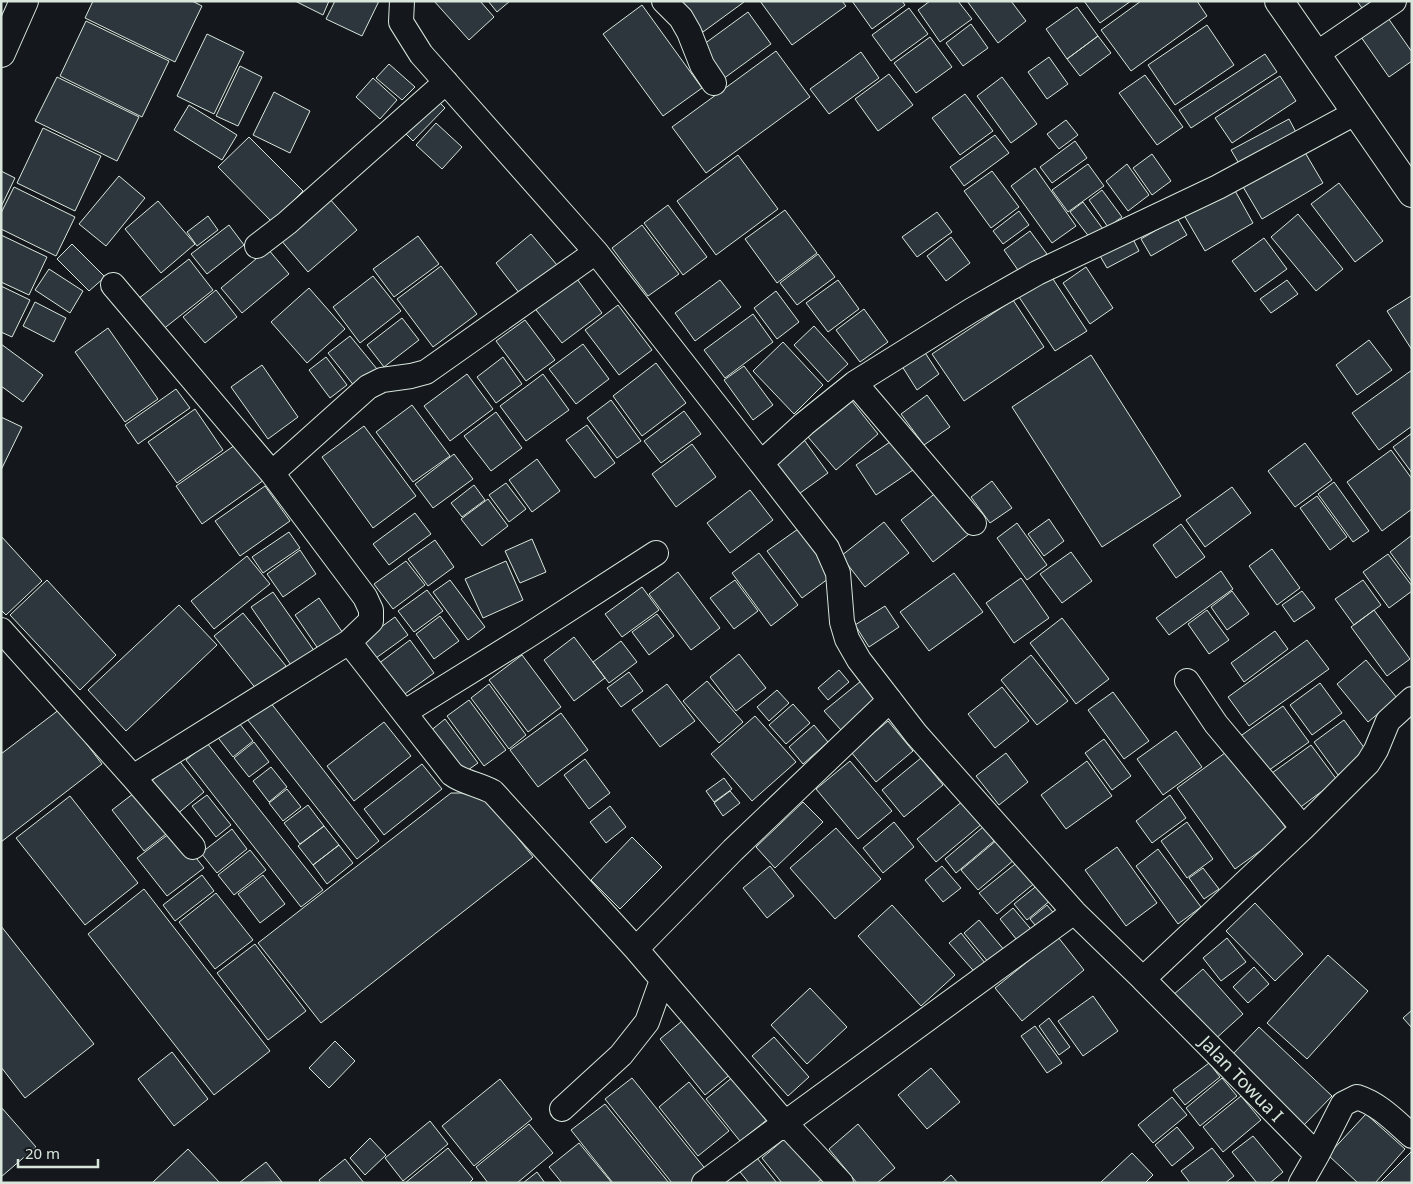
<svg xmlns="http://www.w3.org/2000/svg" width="1413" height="1184" viewBox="0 0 1413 1184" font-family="'Noto Sans',sans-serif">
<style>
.building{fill:#2c363c;stroke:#d8e6dc}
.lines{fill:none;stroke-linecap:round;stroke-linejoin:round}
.street-casing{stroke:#d8e6dc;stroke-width:26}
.primary-casing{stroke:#d8e6dc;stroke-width:30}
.highway-casing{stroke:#d8e6dc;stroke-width:30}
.street{stroke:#14181c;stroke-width:24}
.primary{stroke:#14181c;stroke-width:28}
.highway{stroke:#14181c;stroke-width:28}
.labels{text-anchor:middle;stroke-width:4;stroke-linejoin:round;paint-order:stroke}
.street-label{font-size:18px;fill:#d8e6dc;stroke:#14181c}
</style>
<rect width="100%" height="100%" fill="#14181c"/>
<path class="building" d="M 93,1 L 192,1 L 202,6 L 175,62 L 85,18 Z
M 295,1 L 329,1 L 323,15 Z
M 335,1 L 379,1 L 362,36 L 326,19 Z
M 434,1 L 480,1 L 494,17 L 469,40 Z
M 488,1 L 510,1 L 497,12 Z
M 680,1 L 743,1 L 744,2 L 703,32 Z
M 760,1 L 842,1 L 846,6 L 792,45 Z
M 852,1 L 902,1 L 905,5 L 872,29 Z
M 930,1 L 958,1 L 972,19 L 940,42 L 918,10 Z
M 967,1 L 1011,1 L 1026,21 L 998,43 Z
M 1084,1 L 1131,1 L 1100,23 Z
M 1141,1 L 1197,1 L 1207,16 L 1131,71 L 1101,30 Z
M 1357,1 L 1377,1 L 1364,11 Z
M 642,5 L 702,88 L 663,116 L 603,34 Z
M 1077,7 L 1098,36 L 1067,59 L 1046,29 Z
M 909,8 L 928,34 L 891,61 L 872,35 Z
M 748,12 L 771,44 L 723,79 L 700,47 Z
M 1388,18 L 1412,52 L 1412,61 L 1389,77 L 1361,37 Z
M 86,21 L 169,61 L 142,117 L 60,76 Z
M 971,24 L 988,48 L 963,66 L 946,43 Z
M 1207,25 L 1234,65 L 1175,105 L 1148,65 Z
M 207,34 L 244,52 L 214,114 L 177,96 Z
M 1098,36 L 1111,53 L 1080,76 L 1067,59 Z
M 930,37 L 952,67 L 916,93 L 894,63 Z
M 776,51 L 810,97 L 706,173 L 672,127 Z
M 861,52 L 879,78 L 829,114 L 810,89 Z
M 1265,54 L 1277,72 L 1191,128 L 1179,110 Z
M 1049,57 L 1068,84 L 1047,99 L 1028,72 Z
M 389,64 L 415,87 L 402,100 L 376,78 Z
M 240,66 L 262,77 L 238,126 L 216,116 Z
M 889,74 L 913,105 L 878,131 L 855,99 Z
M 1145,75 L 1183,127 L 1157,145 L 1119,93 Z
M 1280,76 L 1296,101 L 1232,143 L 1215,118 Z
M 57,77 L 139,117 L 117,161 L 35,121 Z
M 1002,77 L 1037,124 L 1011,143 L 977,96 Z
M 373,78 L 397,100 L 380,119 L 356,97 Z
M 274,92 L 310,111 L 290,153 L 253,135 Z
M 965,94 L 993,131 L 960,155 L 932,118 Z
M 433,96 L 445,108 L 413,141 L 400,128 Z
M 189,105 L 237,135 L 222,160 L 174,130 Z
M 1289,119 L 1298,136 L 1241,167 L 1231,150 Z
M 1066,120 L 1078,135 L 1059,149 L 1047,134 Z
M 436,123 L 462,147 L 442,169 L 416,145 Z
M 43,128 L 101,156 L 75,211 L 17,183 Z
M 995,135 L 1009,153 L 964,186 L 950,167 Z
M 249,137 L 303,191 L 272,222 L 218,167 Z
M 1075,141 L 1087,158 L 1052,183 L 1040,167 Z
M 1300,144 L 1323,183 L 1262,219 L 1239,180 Z
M 1152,154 L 1171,181 L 1152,195 L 1133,168 Z
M 738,155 L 778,209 L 716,255 L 677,201 Z
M 1088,164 L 1104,186 L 1068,212 L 1052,190 Z
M 1127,164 L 1149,195 L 1128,211 L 1106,181 Z
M 1035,168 L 1076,226 L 1052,243 L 1011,186 Z
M 1,171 L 15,178 L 1,207 Z
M 992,171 L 1019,207 L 991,228 L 964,191 Z
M 119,176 L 145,198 L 106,246 L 79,224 Z
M 1339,183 L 1383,241 L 1355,262 L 1311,204 Z
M 14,187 L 75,217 L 56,256 L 1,229 L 1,213 Z
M 1233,187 L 1253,223 L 1205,251 L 1184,215 Z
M 1102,190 L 1122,217 L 1108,227 L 1089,200 Z
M 329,198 L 357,230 L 308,272 L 280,239 Z
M 158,201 L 195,244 L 161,273 L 125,229 Z
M 1083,202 L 1103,229 L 1090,238 L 1070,212 Z
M 668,205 L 707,257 L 683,275 L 644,223 Z
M 785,210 L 817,253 L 777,283 L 745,239 Z
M 1019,211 L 1029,225 L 1003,244 L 993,231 Z
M 937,212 L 952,232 L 917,257 L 902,237 Z
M 1298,214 L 1343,269 L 1316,291 L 1271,237 Z
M 208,216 L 218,230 L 197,246 L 187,232 Z
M 1177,218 L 1187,235 L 1151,256 L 1141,239 Z
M 229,225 L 244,245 L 207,274 L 191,254 Z
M 642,225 L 679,274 L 648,296 L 612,248 Z
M 1030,231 L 1047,254 L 1020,273 L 1004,250 Z
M 1129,231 L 1139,251 L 1107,268 L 1096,249 Z
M 531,234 L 557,265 L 520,294 L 496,263 Z
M 1,235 L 47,257 L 29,295 L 1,282 Z
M 418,236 L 439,264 L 394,297 L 373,269 Z
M 951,237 L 970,263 L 946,281 L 927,256 Z
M 1264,238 L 1287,269 L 1255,292 L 1232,261 Z
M 72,244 L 105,277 L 89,291 L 57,259 Z
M 268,249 L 289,274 L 242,313 L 221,288 Z
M 818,254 L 835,277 L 797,305 L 780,283 Z
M 189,259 L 213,290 L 162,330 L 138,299 Z
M 441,266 L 477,314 L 433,347 L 397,299 Z
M 1086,267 L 1113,308 L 1090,324 L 1063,283 Z
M 49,269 L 83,291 L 70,313 L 35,290 Z
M 1049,273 L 1087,331 L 1055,351 L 1017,294 Z
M 574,275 L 602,313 L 562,343 L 533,306 Z
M 373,276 L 401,311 L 360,343 L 333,307 Z
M 720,280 L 741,307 L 695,341 L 675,313 Z
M 838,280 L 859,309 L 828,332 L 806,303 Z
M 1287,280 L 1298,294 L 1271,313 L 1260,299 Z
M 1,286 L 30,300 L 12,337 L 1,332 Z
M 309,288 L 345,329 L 307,363 L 271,322 Z
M 216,290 L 237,317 L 205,343 L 183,317 Z
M 776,291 L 799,322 L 777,339 L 754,308 Z
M 1411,296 L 1412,296 L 1412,350 L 1387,311 Z
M 1013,300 L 1044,347 L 964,401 L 932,354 Z
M 35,302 L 66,318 L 54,342 L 23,326 Z
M 618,305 L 652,350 L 619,375 L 585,330 Z
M 864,309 L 888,342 L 860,362 L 836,330 Z
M 753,314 L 773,342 L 725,378 L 704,350 Z
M 402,318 L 419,340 L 384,367 L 367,345 Z
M 525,320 L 555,360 L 526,381 L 496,341 Z
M 814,326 L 848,364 L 828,382 L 794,345 Z
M 108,328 L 158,399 L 125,422 L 75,352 Z
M 350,336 L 377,369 L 355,387 L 328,353 Z
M 1369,340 L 1392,370 L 1357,395 L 1336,365 Z
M 783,342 L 823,385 L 794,414 L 753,371 Z
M 1,344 L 43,375 L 23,402 L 1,386 Z
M 583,344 L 609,379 L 576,404 L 549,369 Z
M 922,348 L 939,374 L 917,390 L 900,363 Z
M 1091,355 L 1181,496 L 1102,547 L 1012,407 Z
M 326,357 L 347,385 L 330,398 L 309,370 Z
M 503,357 L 522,384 L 496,403 L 477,377 Z
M 656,363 L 686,403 L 642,436 L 613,396 Z
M 262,365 L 298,417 L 268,439 L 231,387 Z
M 744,366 L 773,405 L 753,420 L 724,380 Z
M 1412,370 L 1412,426 L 1379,450 L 1352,413 Z
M 467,374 L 493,409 L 450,441 L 424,406 Z
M 543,374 L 569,410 L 526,441 L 500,406 Z
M 176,389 L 190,408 L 138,444 L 125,425 Z
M 927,395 L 950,427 L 924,445 L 901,414 Z
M 611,400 L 641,441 L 617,458 L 587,418 Z
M 851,400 L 878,434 L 836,470 L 808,437 Z
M 412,405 L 450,456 L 413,482 L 376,432 Z
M 195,409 L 223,450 L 177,483 L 148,442 Z
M 684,411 L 701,434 L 661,463 L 644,441 Z
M 496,412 L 522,448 L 491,471 L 464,436 Z
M 1,417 L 22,427 L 1,470 Z
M 587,425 L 615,463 L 595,478 L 566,440 Z
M 364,426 L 416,496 L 373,528 L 322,457 Z
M 1412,433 L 1412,473 L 1393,447 Z
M 802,437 L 828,473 L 796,496 L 770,460 Z
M 893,440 L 913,470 L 876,495 L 856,465 Z
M 238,443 L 264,480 L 202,524 L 176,486 Z
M 1305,443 L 1332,480 L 1295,507 L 1268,471 Z
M 692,444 L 716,477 L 676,507 L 652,474 Z
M 1391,450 L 1412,479 L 1412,509 L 1382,531 L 1347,482 Z
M 454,454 L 473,479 L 433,508 L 415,484 Z
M 537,459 L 560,491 L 532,512 L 509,480 Z
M 992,481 L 1012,508 L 990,523 L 971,497 Z
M 1334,482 L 1369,531 L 1353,542 L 1318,494 Z
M 506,483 L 526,509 L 509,522 L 489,495 Z
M 474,485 L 485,500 L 462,517 L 451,503 Z
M 265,486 L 290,521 L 240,556 L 215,521 Z
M 1232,487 L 1251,513 L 1205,547 L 1186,520 Z
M 750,490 L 773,520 L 730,553 L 707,523 Z
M 937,492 L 969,534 L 933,562 L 901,520 Z
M 1317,496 L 1347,537 L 1330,550 L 1300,508 Z
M 488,499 L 508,526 L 482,546 L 461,519 Z
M 415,513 L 431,534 L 389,565 L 373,544 Z
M 1049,519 L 1064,541 L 1044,556 L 1028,534 Z
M 884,522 L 909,553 L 865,587 L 841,556 Z
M 1017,523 L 1047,565 L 1027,580 L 997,538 Z
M 1181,524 L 1205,557 L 1176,578 L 1153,545 Z
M 798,529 L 832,576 L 802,598 L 767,551 Z
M 289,532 L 300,548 L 263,573 L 252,557 Z
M 1412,535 L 1412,582 L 1390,552 Z
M 1,536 L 42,581 L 6,615 L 1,610 Z
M 532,539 L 546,572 L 520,583 L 505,551 Z
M 435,540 L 454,567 L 428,586 L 408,559 Z
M 1272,549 L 1300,588 L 1277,605 L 1249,566 Z
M 300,550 L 316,574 L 283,597 L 267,574 Z
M 1071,552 L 1092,581 L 1062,603 L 1040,574 Z
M 759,553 L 798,605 L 771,626 L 732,573 Z
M 1388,554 L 1412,586 L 1412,591 L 1389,608 L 1363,572 Z
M 247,556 L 270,584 L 214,629 L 191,601 Z
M 406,561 L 425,585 L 393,609 L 374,584 Z
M 506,561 L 523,600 L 483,618 L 465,579 Z
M 1221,571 L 1233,589 L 1169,635 L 1156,618 Z
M 678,572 L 720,628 L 691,650 L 649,594 Z
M 954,573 L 983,612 L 929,651 L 900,612 Z
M 1021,578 L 1049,618 L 1014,643 L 986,603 Z
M 47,580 L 116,655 L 80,690 L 10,615 Z
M 450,580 L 485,627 L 468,640 L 433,592 Z
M 735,580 L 758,611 L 734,629 L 710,598 Z
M 1363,580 L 1381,605 L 1354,625 L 1335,599 Z
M 642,587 L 659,610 L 622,637 L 605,614 Z
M 427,590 L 443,611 L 414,632 L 398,611 Z
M 1232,591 L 1249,614 L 1227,630 L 1211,607 Z
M 1302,591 L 1315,608 L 1294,622 L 1282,605 Z
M 273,592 L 315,652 L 293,668 L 251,607 Z
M 319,598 L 345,636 L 321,653 L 295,615 Z
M 179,605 L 217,645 L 126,731 L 88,690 Z
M 885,606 L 899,627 L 869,647 L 855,625 Z
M 1207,610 L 1229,640 L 1209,654 L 1188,624 Z
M 1374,610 L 1410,659 L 1387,676 L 1351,627 Z
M 243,613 L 286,666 L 257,690 L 214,636 Z
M 657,614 L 674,636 L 649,655 L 632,632 Z
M 440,616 L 459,641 L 434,659 L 416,634 Z
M 395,617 L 408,635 L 376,658 L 363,640 Z
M 1062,618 L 1109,679 L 1076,704 L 1030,643 Z
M 1275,631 L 1288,649 L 1244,682 L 1231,663 Z
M 574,637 L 605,678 L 574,701 L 544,660 Z
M 410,640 L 434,673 L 402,696 L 378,664 Z
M 1307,640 L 1329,669 L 1249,726 L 1228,697 Z
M 621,641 L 637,662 L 609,683 L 593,662 Z
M 739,654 L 766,688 L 736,711 L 710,677 Z
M 522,655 L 561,707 L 528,732 L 489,680 Z
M 1031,655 L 1068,701 L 1037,725 L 1001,680 Z
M 1366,660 L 1397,698 L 1368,722 L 1337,684 Z
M 839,670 L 849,682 L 828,700 L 818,688 Z
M 629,672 L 643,691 L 621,707 L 607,688 Z
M 707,681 L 743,722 L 719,743 L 683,701 Z
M 861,681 L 877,701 L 841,730 L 824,711 Z
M 1320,683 L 1342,713 L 1312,735 L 1290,705 Z
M 489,684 L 526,735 L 509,749 L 471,698 Z
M 667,684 L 695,721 L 660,747 L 632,710 Z
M 1002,687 L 1029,721 L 995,748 L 968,714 Z
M 777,690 L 789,703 L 769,721 L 757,707 Z
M 1113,692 L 1149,741 L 1124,759 L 1088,710 Z
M 469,700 L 506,750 L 484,766 L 447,716 Z
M 270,702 L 379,841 L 357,859 L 247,719 Z
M 793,704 L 810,723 L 786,744 L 769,725 Z
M 1283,706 L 1309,742 L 1265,773 L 1239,737 Z
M 60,709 L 102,764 L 1,842 L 1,754 Z
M 561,713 L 588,750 L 538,787 L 510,750 Z
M 755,716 L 796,762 L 752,801 L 711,754 Z
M 236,719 L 253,741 L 233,757 L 216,735 Z
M 445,719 L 478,763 L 461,775 L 429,732 Z
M 1344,720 L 1368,753 L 1338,775 L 1314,742 Z
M 888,721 L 913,751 L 876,782 L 851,752 Z
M 384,722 L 411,756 L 354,801 L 327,766 Z
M 814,725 L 828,742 L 803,764 L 789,747 Z
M 1176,731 L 1202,767 L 1163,795 L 1137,759 Z
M 1104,739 L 1131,776 L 1112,790 L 1085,753 Z
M 254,742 L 269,762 L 249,777 L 234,758 Z
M 207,743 L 323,890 L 301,907 L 186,760 Z
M 1311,745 L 1337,780 L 1298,809 L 1272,773 Z
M 1229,750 L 1288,831 L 1235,869 L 1177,788 Z
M 1006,753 L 1028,782 L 999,805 L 976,776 Z
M 921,758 L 943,785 L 904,817 L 882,790 Z
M 178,759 L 204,792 L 176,815 L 150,782 Z
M 585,759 L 610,793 L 589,809 L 564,775 Z
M 850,761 L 892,811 L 858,839 L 816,789 Z
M 1087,761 L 1112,796 L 1066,829 L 1041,795 Z
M 422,764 L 442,789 L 384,835 L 364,809 Z
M 271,767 L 287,787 L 269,802 L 253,781 Z
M 724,778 L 732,789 L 714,802 L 706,791 Z
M 287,789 L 301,807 L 283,821 L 269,803 Z
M 138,790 L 170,831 L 144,851 L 112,810 Z
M 730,791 L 740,803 L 723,816 L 714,803 Z
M 451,793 L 482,793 L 533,857 L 321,1023 L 258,943 Z
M 207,795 L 231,825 L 216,837 L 192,806 Z
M 1170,795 L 1186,818 L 1152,843 L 1136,821 Z
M 70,796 L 138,883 L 85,925 L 16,838 Z
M 964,800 L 983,823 L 936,862 L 917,839 Z
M 803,802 L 823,822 L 775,868 L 756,847 Z
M 308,805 L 324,826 L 300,844 L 284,823 Z
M 610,806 L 626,827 L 606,843 L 590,822 Z
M 894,822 L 914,847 L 883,873 L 863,848 Z
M 1187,822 L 1213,859 L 1187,878 L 1161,841 Z
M 324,826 L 339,845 L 313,865 L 298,846 Z
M 983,827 L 994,841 L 956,873 L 945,859 Z
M 836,828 L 881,879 L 835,919 L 790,868 Z
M 232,829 L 247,849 L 217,873 L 201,853 Z
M 174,830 L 204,868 L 167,896 L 137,858 Z
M 632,837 L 662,867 L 620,909 L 591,880 Z
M 997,840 L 1014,860 L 978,890 L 961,870 Z
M 339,845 L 353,863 L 327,884 L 313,865 Z
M 1117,847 L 1157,903 L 1126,926 L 1085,870 Z
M 1158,849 L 1201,907 L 1178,924 L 1136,866 Z
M 250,850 L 266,870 L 234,895 L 218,875 Z
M 1019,861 L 1036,882 L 997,914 L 979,893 Z
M 770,866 L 794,896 L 767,918 L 743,888 Z
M 942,866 L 961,888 L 943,902 L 925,880 Z
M 1203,868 L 1219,889 L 1204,899 L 1189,878 Z
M 202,875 L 214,891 L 175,921 L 163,905 Z
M 263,875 L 285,904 L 260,923 L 238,894 Z
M 1039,884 L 1052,899 L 1027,920 L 1014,904 Z
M 144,889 L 270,1051 L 214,1095 L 88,934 Z
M 216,893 L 253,940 L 215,969 L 179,922 Z
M 1255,903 L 1303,954 L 1275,981 L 1226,931 Z
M 892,905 L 955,975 L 921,1006 L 858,936 Z
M 1047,905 L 1057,917 L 1040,931 L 1030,919 Z
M 1013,908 L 1035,934 L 1021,945 L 1000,919 Z
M 979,920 L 1005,951 L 989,963 L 964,933 Z
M 1,926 L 94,1044 L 25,1098 L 1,1067 Z
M 961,933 L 989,968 L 979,977 L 949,943 Z
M 1058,937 L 1084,970 L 1022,1021 L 995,988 Z
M 1227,938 L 1246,962 L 1221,981 L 1203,958 Z
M 255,944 L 306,1011 L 268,1040 L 217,973 Z
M 1328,955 L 1368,991 L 1307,1059 L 1267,1023 Z
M 1254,967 L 1269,984 L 1248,1003 L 1233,987 Z
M 1203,969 L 1243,1014 L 1213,1041 L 1173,995 Z
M 810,988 L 847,1027 L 807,1064 L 771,1025 Z
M 1093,996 L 1118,1031 L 1083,1056 L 1058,1021 Z
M 1412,1010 L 1412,1028 L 1403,1018 Z
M 687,1017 L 732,1073 L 705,1095 L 660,1039 Z
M 1049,1018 L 1070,1047 L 1059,1055 L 1039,1026 Z
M 1035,1026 L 1062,1063 L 1047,1073 L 1021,1036 Z
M 1259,1027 L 1332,1096 L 1304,1125 L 1231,1056 Z
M 774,1037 L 809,1077 L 788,1096 L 752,1056 Z
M 335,1041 L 355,1061 L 329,1088 L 309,1068 Z
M 172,1052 L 208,1099 L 174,1126 L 138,1079 Z
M 1209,1063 L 1220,1077 L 1185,1105 L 1173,1090 Z
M 931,1068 L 960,1102 L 927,1129 L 898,1095 Z
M 734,1076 L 768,1119 L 740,1141 L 706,1099 Z
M 632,1078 L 707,1171 L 691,1183 L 672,1183 L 605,1099 Z
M 1222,1078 L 1237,1096 L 1200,1126 L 1186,1108 Z
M 500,1079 L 532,1119 L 474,1166 L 442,1126 Z
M 689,1082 L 729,1131 L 698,1156 L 659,1107 Z
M 1241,1096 L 1261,1120 L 1223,1152 L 1203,1127 Z
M 1172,1097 L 1187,1115 L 1153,1143 L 1138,1125 Z
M 605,1104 L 669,1183 L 613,1183 L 571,1130 Z
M 1,1107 L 36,1147 L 1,1177 Z
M 1366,1114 L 1405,1149 L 1375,1183 L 1358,1183 L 1328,1155 Z
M 430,1121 L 448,1144 L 403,1181 L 385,1158 Z
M 529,1124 L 553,1153 L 517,1183 L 488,1183 L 476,1167 Z
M 858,1124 L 895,1168 L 877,1183 L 857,1183 L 829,1149 Z
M 1177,1127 L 1194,1148 L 1172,1166 L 1155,1145 Z
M 788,1136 L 823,1178 L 817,1183 L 782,1183 L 762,1158 Z
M 1253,1136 L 1283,1172 L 1270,1183 L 1257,1183 L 1232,1152 Z
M 370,1138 L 386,1155 L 365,1175 L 350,1158 Z
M 579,1143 L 612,1183 L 562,1183 L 549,1167 Z
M 448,1148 L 473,1179 L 469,1183 L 405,1183 Z
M 1212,1148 L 1234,1176 L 1225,1183 L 1190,1183 L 1181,1171 Z
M 188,1149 L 220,1183 L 152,1183 Z
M 1412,1151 L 1412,1183 L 1380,1183 Z
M 1132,1153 L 1153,1175 L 1145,1183 L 1100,1183 Z
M 757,1158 L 777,1183 L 749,1183 L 740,1172 Z
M 345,1159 L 364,1183 L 321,1183 L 319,1180 Z
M 266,1162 L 282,1182 L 239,1183 Z
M 537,1172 L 545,1183 L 523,1183 Z
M 951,1175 L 958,1183 L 942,1183 Z"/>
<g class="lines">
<defs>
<path id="street" d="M 402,1 L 401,22 L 421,54 L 596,252 L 761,463 L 804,424 L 855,383 L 972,310 L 1037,273 L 1218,187 L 1357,112
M 664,1 L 681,18 L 689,32 L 702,65 L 714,83
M 1315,55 L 1394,1
M 257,246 L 287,223 L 446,82
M 113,285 L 272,473 L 365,597 L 371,610 L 371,621 L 349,642
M 855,383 L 974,523
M 761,463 L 827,548 L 838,573 L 842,622 L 847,639 L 859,660 L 916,734 L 1074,912 L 1143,979 L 1303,828 L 1368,763 L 1376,750 L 1388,721 L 1412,699
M 272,473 L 368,387 L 382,380 L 411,376 L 426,372 L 596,252
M 1,630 L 133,777 L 349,642 L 452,774 C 464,783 479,784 493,792 L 636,949 L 785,1123 L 1074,912
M 1187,681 L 1216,724 L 1303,828
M 405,712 L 526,637 L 656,553
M 133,777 L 193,847
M 636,949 L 733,850 L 890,700
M 1143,979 L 1317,1155 L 1301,1183
M 562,1109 L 621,1055 L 647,1022 L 662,980
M 1317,1155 L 1343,1104 L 1357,1097 C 1379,1104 1395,1121 1412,1136
M 704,1183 L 785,1123 L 841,1183"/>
<path id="primary" d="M 1,53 L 24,1"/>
<path id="highway" d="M 1279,1 L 1412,193"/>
</defs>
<use href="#street" class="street-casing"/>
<use href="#primary" class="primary-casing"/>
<use href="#highway" class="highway-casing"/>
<use href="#street" class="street"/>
<use href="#primary" class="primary"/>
<use href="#highway" class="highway"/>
</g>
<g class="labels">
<g class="street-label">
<text transform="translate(1241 1079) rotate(46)" y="6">Jalan Towua I</text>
</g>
</g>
<rect width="1413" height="1184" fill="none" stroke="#d8e6dc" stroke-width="5"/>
<path d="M18 1159v8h80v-8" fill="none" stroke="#d8e6dc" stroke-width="2.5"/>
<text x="25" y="1159" font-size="15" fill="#d8e6dc" stroke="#14181c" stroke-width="4" paint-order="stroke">20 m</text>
</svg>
